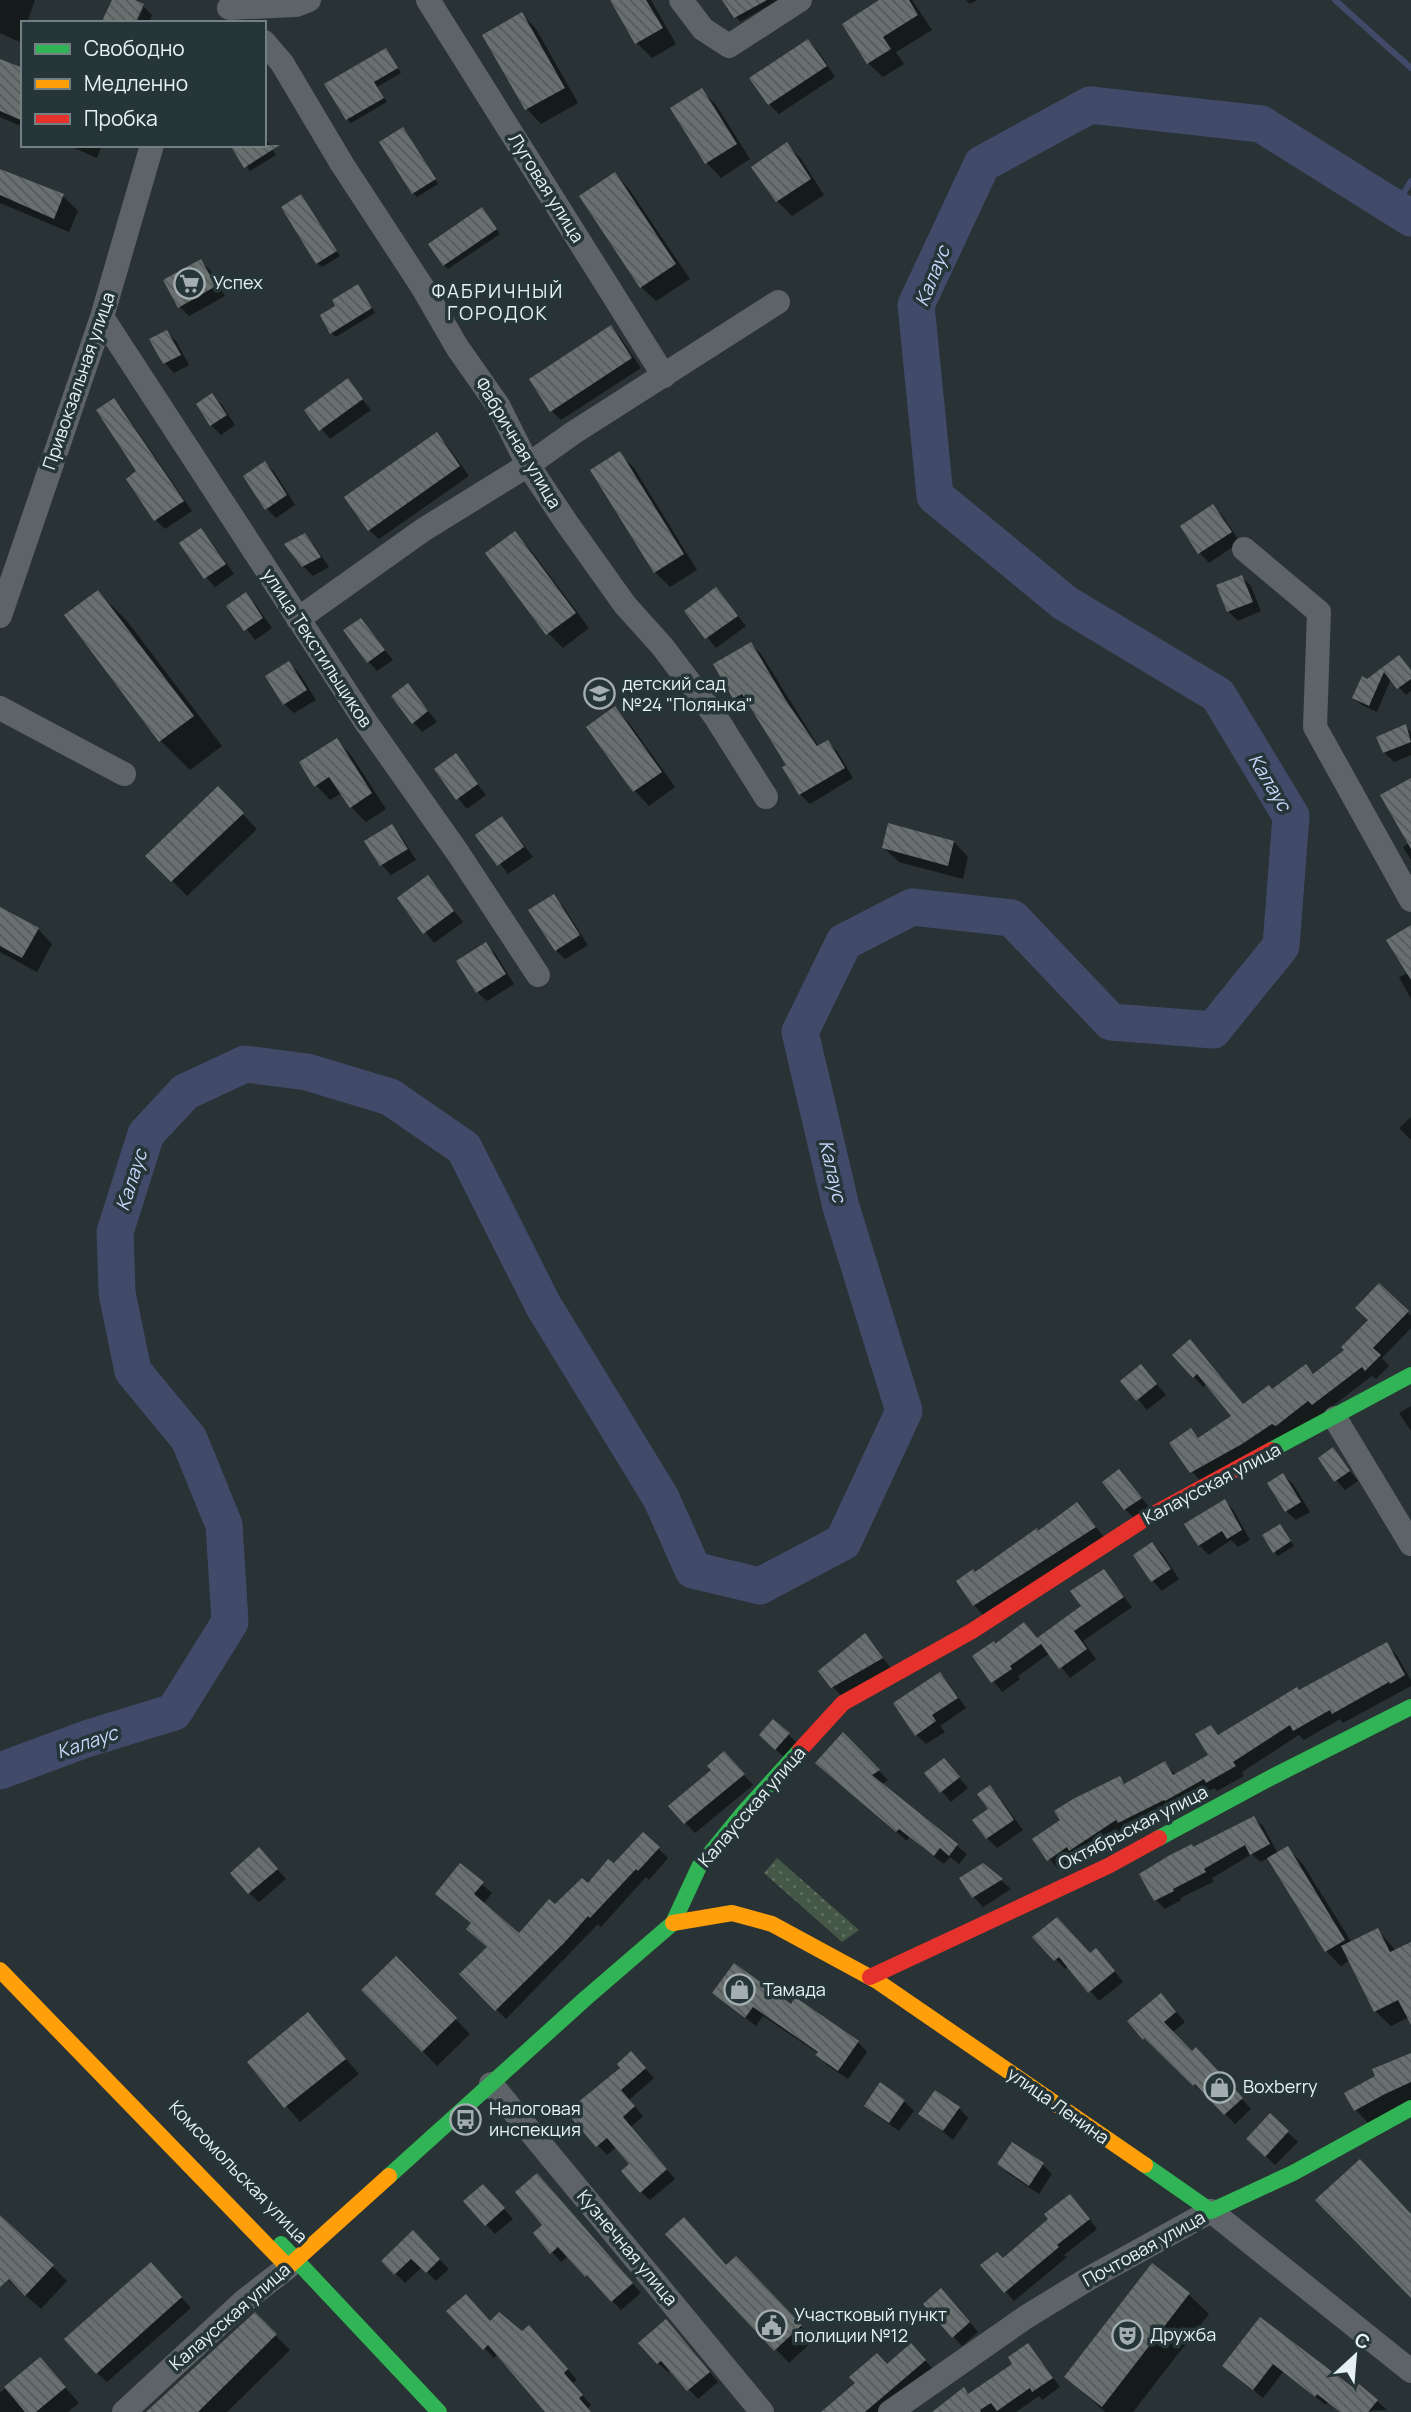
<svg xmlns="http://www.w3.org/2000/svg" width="1411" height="2412" viewBox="0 0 1411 2412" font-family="Manrope,sans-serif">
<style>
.park{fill:url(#park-dots)}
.shadow{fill:#0007}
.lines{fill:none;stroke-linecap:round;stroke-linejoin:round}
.stream{stroke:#424a6a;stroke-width:6}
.river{stroke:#424a6a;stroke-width:37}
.building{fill:url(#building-back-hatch)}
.street{stroke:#5e6367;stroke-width:24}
.fast{stroke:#30b455;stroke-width:16}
.slow{stroke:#ff9f0a;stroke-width:16}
.jam{stroke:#e5322d;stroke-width:16}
.labels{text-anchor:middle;stroke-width:7;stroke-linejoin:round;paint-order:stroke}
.street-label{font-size:18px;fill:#e7f1f3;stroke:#253538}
.poi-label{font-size:18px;fill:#e7f1f3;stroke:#253538;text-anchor:start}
.water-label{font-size:19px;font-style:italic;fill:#cad5fa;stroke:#253538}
.neighbourhood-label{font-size:19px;letter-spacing:2px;fill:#e7f1f3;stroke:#253538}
</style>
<defs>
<pattern id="park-dots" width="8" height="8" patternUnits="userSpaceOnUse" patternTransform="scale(1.75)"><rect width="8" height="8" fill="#455848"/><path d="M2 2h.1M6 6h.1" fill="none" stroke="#607063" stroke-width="1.8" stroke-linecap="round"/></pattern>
<pattern id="building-back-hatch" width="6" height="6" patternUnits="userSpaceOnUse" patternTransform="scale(1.75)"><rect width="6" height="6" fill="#697070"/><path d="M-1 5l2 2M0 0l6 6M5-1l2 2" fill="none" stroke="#555a5b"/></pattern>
</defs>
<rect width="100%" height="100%" fill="#293234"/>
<path class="park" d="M 777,1858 L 859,1930 L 842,1942 L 764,1873 Z"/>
<path class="shadow" d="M 0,0 L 35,0 L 27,23 L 23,23 L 20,42 L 0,33 Z
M 612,0 L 651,0 L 676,44 L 652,58 L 637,43 Z
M 724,0 L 778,0 L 740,22 Z
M 883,0 L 912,0 L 932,30 L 896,52 L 904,64 L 883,77 L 868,63 Z
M 966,0 L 977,0 L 970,4 Z
M 144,7 L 152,15 L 149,23 L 137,23 Z
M 522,14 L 536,29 L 578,103 L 541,124 L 527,109 Z
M 808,41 L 818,51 L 835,77 L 779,114 L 769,104 L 752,78 Z
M 386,50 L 401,73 L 377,87 L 387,102 L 351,123 L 347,119 Z
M 0,60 L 23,69 L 23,127 L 0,117 Z
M 702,91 L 716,105 L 750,159 L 721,178 L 707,163 L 673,109 Z
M 407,133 L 438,184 L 417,197 L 413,193 Z
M 264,136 L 276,155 L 250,171 L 232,145 L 264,145 Z
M 67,145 L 102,145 L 97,158 Z
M 787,145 L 801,159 L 824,195 L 792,216 L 777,201 Z
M 0,171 L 63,196 L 78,211 L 69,232 L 0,203 Z
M 615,174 L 629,189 L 690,279 L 656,301 L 641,287 Z
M 301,197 L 340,256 L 322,267 L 317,263 Z
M 486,214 L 500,234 L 448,269 L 444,265 Z
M 200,261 L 210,270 L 225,296 L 189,316 L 180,307 Z
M 362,291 L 375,313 L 336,337 L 332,333 Z
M 611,327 L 620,337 L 641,368 L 561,420 L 552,411 Z
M 167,332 L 176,341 L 189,365 L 174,373 L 165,363 L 152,340 Z
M 347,380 L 371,410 L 330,439 L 306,410 Z
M 212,396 L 222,405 L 235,425 L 221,435 L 211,425 L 198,405 Z
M 114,400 L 123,410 L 192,511 L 165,529 L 156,520 Z
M 436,434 L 446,444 L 469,476 L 379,539 L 369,530 Z
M 620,454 L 634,468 L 697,570 L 670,587 L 655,572 Z
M 265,463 L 275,473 L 295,505 L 276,518 L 266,508 Z
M 1213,506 L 1222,515 L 1240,542 L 1209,563 L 1200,553 L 1182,526 Z
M 201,530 L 210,540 L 234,574 L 215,587 L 206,577 Z
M 515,534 L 529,548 L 589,628 L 563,648 L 548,633 Z
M 304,535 L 314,545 L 329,567 L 313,576 L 303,566 Z
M 1242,577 L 1251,586 L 1261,611 L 1238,621 L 1228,611 Z
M 716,589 L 746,626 L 716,648 L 686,611 Z
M 98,592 L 127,621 L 222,746 L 190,770 L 161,741 Z
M 245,595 L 255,604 L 272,628 L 255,640 L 229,606 Z
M 361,620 L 393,660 L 377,671 L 368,661 Z
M 751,644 L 761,654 L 819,747 L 827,742 L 837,751 L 853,778 L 810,804 L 800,794 L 784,768 L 788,765 L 750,704 L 744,708 L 735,698 L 715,665 Z
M 1399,657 L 1411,670 L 1411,691 L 1406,695 L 1391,679 L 1377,712 L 1362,705 L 1354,698 L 1367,681 Z
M 289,663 L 299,673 L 316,700 L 294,713 L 284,704 Z
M 408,686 L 437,722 L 422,732 L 413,722 Z
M 614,708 L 629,723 L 675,787 L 649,806 L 635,791 L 588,727 Z
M 1405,727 L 1411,732 L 1411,755 L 1394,762 L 1384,752 Z
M 336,740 L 351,755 L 386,809 L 366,822 L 351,807 L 342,793 L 330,800 L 316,785 Z
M 456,756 L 486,795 L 467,809 L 436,770 Z
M 1411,780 L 1411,860 L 1403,847 L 1409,843 Z
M 218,789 L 257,829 L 187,896 L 148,856 Z
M 502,818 L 533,857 L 508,874 L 478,835 Z
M 392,826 L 401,836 L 416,860 L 391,875 L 382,865 L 367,842 Z
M 954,842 L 968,857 L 963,879 L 899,862 L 884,848 Z
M 428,878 L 463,922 L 434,943 L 399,898 Z
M 553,896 L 563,906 L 588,945 L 565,959 L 556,950 Z
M 0,909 L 38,929 L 52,944 L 37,972 L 0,952 Z
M 1411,932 L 1411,999 L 1399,977 L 1409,973 Z
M 486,944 L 495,953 L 514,984 L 487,1001 L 477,992 Z
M 1411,1117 L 1411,1140 L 1399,1128 Z
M 1380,1286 L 1411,1316 L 1411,1328 L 1382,1358 L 1389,1366 L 1376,1379 L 1372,1376 L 1322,1414 L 1201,1481 L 1191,1471 L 1191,1431 L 1200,1439 L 1234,1416 L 1207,1384 L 1203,1387 L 1175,1355 L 1244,1406 L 1272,1391 L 1306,1366 L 1315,1375 L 1346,1350 L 1370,1320 Z
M 1141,1366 L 1166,1395 L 1147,1410 L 1123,1381 Z
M 1411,1406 L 1411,1431 L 1399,1413 Z
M 1333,1450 L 1358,1481 L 1345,1490 L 1336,1480 Z
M 1119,1471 L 1150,1508 L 1134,1518 L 1125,1509 Z
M 1283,1475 L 1293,1484 L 1310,1512 L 1296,1520 L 1286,1511 Z
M 1225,1501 L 1234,1511 L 1250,1540 L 1238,1547 L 1231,1540 L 1209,1555 L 1199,1545 Z
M 1077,1504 L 1104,1537 L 983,1615 L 974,1605 L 975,1574 L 1039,1533 Z
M 1280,1526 L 1294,1546 L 1278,1556 L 1274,1551 Z
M 1152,1544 L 1162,1553 L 1179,1579 L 1162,1591 L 1153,1581 L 1135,1555 Z
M 1104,1571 L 1132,1607 L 1083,1641 L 1096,1659 L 1070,1678 L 1050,1653 L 1018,1676 L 1020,1679 L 1002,1692 L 975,1657 L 995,1646 L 1038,1640 L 1083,1607 Z
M 865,1636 L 891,1668 L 842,1696 L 833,1687 Z
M 1386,1645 L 1396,1654 L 1411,1680 L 1411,1686 L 1343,1723 L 1340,1719 L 1304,1740 L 1299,1735 L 1242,1772 L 1244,1776 L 1217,1791 L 1214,1788 L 1176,1810 L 1174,1809 L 1129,1832 L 1126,1829 L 1080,1859 L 1077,1856 L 1058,1869 L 1034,1839 L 1119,1778 L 1126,1785 L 1165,1763 L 1176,1776 L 1210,1756 L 1211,1727 L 1220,1736 Z
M 940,1674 L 949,1684 L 966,1708 L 940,1726 L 945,1732 L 926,1744 L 917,1735 Z
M 788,1734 L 798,1744 L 785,1758 L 770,1744 Z
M 843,1734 L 888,1780 L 881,1785 L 967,1854 L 959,1864 L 950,1857 L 944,1864 L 909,1837 L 907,1841 L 826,1772 Z
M 733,1763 L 753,1785 L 695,1833 L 670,1807 Z
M 953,1770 L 968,1788 L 951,1802 L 927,1774 Z
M 990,1787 L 999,1797 L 1023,1830 L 997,1848 L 987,1838 Z
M 1254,1818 L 1263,1826 L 1278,1854 L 1287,1848 L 1302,1863 L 1352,1943 L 1378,1930 L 1396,1951 L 1411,1944 L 1411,2021 L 1409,2017 L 1391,2026 L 1375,2011 L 1350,1960 L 1341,1966 L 1326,1951 L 1269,1858 L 1260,1862 L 1252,1854 L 1212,1878 L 1213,1882 L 1180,1898 L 1181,1900 L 1165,1909 L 1156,1900 L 1141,1874 Z
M 643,1834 L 668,1858 L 649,1880 L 646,1877 L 601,1927 L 598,1924 L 506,2019 L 462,1974 L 489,1948 L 472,1924 L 446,1903 L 460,1866 L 492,1893 L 483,1904 L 519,1936 L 555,1907 L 588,1886 L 614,1866 Z
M 268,1859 L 286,1879 L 259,1902 L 249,1893 Z
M 983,1865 L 1011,1889 L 983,1907 L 974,1897 L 962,1879 Z
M 1035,1937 L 1105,1959 L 1123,1982 L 1099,2001 L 1068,1966 L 1065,1969 Z
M 396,1959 L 470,2034 L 437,2066 L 363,1990 Z
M 714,1993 L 791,2006 L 858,2042 L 867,2052 L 848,2079 L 827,2065 L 818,2055 L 819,2054 L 763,2016 L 756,2026 Z
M 1170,2005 L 1185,2022 L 1172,2033 L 1192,2054 L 1196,2049 L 1251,2109 L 1235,2124 L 1205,2093 L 1204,2094 L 1155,2047 L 1154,2048 L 1130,2021 Z
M 308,2015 L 359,2074 L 300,2122 L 249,2062 Z
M 1411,2055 L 1411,2104 L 1371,2126 L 1356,2110 Z
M 640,2063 L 654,2078 L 629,2100 L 643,2116 L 631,2127 L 675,2179 L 650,2200 L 641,2192 L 631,2164 L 616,2147 L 607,2155 L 568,2113 Z
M 904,2101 L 914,2111 L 899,2131 L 876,2115 L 866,2106 Z
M 959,2108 L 968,2118 L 953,2140 L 921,2114 Z
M 1270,2116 L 1298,2142 L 1275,2165 L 1248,2139 Z
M 999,2163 L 1043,2165 L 1052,2174 L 1039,2194 L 1008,2173 Z
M 547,2185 L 641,2293 L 621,2310 L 568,2256 L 561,2262 L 552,2252 L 545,2225 Z
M 493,2196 L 513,2219 L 495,2234 L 486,2224 Z
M 1079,2205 L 1097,2229 L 1064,2255 L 1067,2257 L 1014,2301 L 983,2265 L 1003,2260 Z
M 0,2227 L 52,2266 L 67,2281 L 41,2309 L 0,2273 Z
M 413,2232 L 449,2269 L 436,2281 L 422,2267 L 405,2283 L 383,2261 Z
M 667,2234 L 727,2267 L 750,2272 L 814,2340 L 789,2363 Z
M 1152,2265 L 1189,2295 L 1209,2314 L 1133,2412 L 1105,2412 L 1067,2377 Z
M 160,2274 L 191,2308 L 107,2382 L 97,2373 Z
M 951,2300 L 978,2332 L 962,2346 L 953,2336 Z
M 448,2311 L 539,2336 L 577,2380 L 572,2383 L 591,2405 L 587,2409 L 590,2412 L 548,2412 L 498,2354 L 494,2358 Z
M 254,2314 L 290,2350 L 227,2412 L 148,2412 Z
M 1261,2320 L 1356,2392 L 1377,2401 L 1387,2410 L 1341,2412 L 1328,2402 L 1326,2405 L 1283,2372 L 1263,2398 L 1225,2366 Z
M 675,2331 L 718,2382 L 698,2399 L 671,2370 L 668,2372 L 658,2363 Z
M 1028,2345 L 1060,2387 L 1042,2400 L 1039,2396 L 1016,2412 L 935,2412 L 964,2390 L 969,2395 L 1015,2364 Z
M 920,2355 L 934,2370 L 885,2412 L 823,2412 Z
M 40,2359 L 79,2403 L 68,2412 L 0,2412 L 0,2393 Z"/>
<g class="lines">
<path class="stream" d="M 1335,0 L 1411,68
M 1394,208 L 1411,181"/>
<path class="river" d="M 0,1771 L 86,1739 L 174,1712 L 230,1622 L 224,1525 L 189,1439 L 133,1371 L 117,1293 L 115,1232 L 146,1134 L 185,1092 L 245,1064 L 307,1072 L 390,1097 L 464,1148 L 543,1305 L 661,1498 L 693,1570 L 760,1586 L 843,1542 L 904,1411 L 841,1207 L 800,1032 L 844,942 L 912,907 L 1012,918 L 1111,1022 L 1213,1030 L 1281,946 L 1291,816 L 1218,695 L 1065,603 L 935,496 L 916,305 L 982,164 L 1090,105 L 1261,124 L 1411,218"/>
</g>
<path class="building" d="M 112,0 L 135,0 L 144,4 L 135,23 L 101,23 Z
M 610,0 L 646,0 L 663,28 L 635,44 Z
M 722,0 L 767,0 L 734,18 Z
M 879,0 L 909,0 L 918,15 L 883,37 L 891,49 L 867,64 L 842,24 Z
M 522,12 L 565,88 L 525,110 L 482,35 Z
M 808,39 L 827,66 L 768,105 L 749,78 Z
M 386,48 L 398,68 L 374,82 L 384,98 L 346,120 L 324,84 Z
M 0,59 L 23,68 L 23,121 L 0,111 Z
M 702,88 L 737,144 L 705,164 L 670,108 Z
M 403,127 L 436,179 L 412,194 L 379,142 Z
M 787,142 L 811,179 L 776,202 L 751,167 Z
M 230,145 L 280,145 L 244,168 Z
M 0,169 L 64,194 L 54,219 L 0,195 Z
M 615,172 L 676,264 L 640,288 L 579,196 Z
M 301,194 L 337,251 L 316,264 L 281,207 Z
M 482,207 L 497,229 L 443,266 L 428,244 Z
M 201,259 L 216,286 L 178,308 L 163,280 Z
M 358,284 L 372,308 L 330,334 L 320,315 L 335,306 L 332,300 Z
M 611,325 L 632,358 L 550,412 L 529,379 Z
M 167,330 L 181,355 L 163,364 L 149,339 Z
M 348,378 L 363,399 L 319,431 L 304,410 Z
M 212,393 L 227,415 L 210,426 L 196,404 Z
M 114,398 L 184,501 L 154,521 L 126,479 L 136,471 L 96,410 Z
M 437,432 L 460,466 L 368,531 L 344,497 Z
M 620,451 L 684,554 L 654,573 L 590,470 Z
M 265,461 L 287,495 L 265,510 L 243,476 Z
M 1213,504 L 1232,532 L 1198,554 L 1180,526 Z
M 201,528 L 226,564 L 204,579 L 179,543 Z
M 515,531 L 576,613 L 546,635 L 485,553 Z
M 305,533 L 321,557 L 302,567 L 284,544 Z
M 1242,575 L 1253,602 L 1227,612 L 1216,585 Z
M 716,587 L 738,616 L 705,639 L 684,611 Z
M 98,590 L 194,716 L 159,742 L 64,615 Z
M 246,592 L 263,618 L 244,631 L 226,606 Z
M 361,618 L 385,650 L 367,663 L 343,630 Z
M 751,642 L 785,699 L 817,746 L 828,740 L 845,768 L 799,795 L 782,767 L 786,765 L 742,694 L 733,699 L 713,664 Z
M 1399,655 L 1411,670 L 1411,679 L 1397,689 L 1384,672 L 1369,706 L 1352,698 L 1362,676 L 1367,679 Z
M 289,661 L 307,690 L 283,705 L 265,676 Z
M 408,683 L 428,711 L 412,724 L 391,696 Z
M 615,706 L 662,772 L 633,792 L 586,727 Z
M 1406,724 L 1411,742 L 1383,753 L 1376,737 Z
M 337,738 L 372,793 L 350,808 L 329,777 L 314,787 L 299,762 Z
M 456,753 L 478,784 L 456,800 L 434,769 Z
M 1411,778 L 1411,849 L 1380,795 Z
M 218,786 L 244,813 L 171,882 L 145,856 Z
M 502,816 L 524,847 L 497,866 L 475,835 Z
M 888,823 L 954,841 L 948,866 L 882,848 Z
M 392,824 L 408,849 L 380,866 L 364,841 Z
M 428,875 L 454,911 L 423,934 L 397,898 Z
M 554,894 L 580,935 L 555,951 L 528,910 Z
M 0,907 L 39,928 L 22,958 L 0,946 Z
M 1411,925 L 1411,980 L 1386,940 Z
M 486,942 L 506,974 L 476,993 L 456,961 Z
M 1379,1283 L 1409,1311 L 1373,1348 L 1381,1355 L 1365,1371 L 1362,1367 L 1312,1405 L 1308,1401 L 1276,1426 L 1272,1424 L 1242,1444 L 1190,1473 L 1169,1443 L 1191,1428 L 1198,1438 L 1231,1416 L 1197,1374 L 1193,1378 L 1172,1355 L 1190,1339 L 1243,1404 L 1269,1385 L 1272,1389 L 1306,1364 L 1313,1374 L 1344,1350 L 1341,1347 L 1368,1320 L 1355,1308 Z
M 1141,1364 L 1157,1384 L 1136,1401 L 1120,1381 Z
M 1333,1447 L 1350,1471 L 1334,1482 L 1318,1458 Z
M 1119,1469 L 1142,1498 L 1124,1510 L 1102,1482 Z
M 1283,1473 L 1301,1502 L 1285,1512 L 1267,1483 Z
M 1225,1499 L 1242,1530 L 1227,1539 L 1222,1531 L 1198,1546 L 1184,1524 Z
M 1077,1502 L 1096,1527 L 973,1606 L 956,1581 L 973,1569 L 975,1572 L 1037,1528 L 1038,1531 Z
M 1280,1524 L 1291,1541 L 1273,1553 L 1262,1535 Z
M 1152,1542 L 1171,1569 L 1151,1582 L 1133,1555 Z
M 1104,1569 L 1124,1597 L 1074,1631 L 1087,1649 L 1059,1669 L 1041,1644 L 1010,1666 L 1012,1669 L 991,1683 L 972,1656 L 994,1641 L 995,1644 L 1024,1622 L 1037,1638 L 1081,1606 L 1070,1591 Z
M 865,1633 L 883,1658 L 831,1688 L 818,1671 Z
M 1387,1642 L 1405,1675 L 1390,1684 L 1389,1682 L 1332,1714 L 1330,1710 L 1293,1731 L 1290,1725 L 1233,1762 L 1236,1766 L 1206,1783 L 1204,1779 L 1165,1801 L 1164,1800 L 1118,1823 L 1116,1820 L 1069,1851 L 1067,1847 L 1047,1861 L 1032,1839 L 1060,1820 L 1054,1811 L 1073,1799 L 1120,1776 L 1124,1784 L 1165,1761 L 1173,1775 L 1208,1755 L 1195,1734 L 1211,1725 L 1218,1735 L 1297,1687 L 1299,1690 Z
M 940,1672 L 958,1698 L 932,1715 L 936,1721 L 915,1736 L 893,1703 Z
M 773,1719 L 790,1733 L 775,1750 L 759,1735 Z
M 843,1732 L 880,1770 L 872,1775 L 958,1844 L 949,1856 L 940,1848 L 934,1856 L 899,1829 L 896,1832 L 815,1763 Z
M 724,1751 L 745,1774 L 684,1824 L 668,1806 L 711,1770 L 707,1766 Z
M 944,1758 L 960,1777 L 940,1793 L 924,1773 Z
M 990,1785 L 1014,1820 L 986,1839 L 972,1820 L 988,1809 L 977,1794 Z
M 1254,1816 L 1270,1844 L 1250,1855 L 1245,1845 L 1204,1869 L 1206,1872 L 1173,1889 L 1174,1891 L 1154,1901 L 1139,1874 L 1170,1855 L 1192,1844 L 1193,1847 Z
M 643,1832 L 660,1847 L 638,1871 L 636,1869 L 590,1918 L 588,1916 L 564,1943 L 495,2011 L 459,1974 L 487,1947 L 466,1929 L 471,1923 L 435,1894 L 460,1863 L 484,1882 L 474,1894 L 519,1933 L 549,1899 L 555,1904 L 582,1878 L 588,1883 L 608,1859 L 614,1863 Z
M 1288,1846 L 1345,1940 L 1325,1952 L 1267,1858 Z
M 259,1847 L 278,1869 L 248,1894 L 230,1873 Z
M 983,1863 L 1003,1879 L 972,1898 L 959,1878 Z
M 1057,1917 L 1090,1953 L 1096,1948 L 1115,1971 L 1088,1993 L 1059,1957 L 1054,1961 L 1032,1937 Z
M 1378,1928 L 1390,1952 L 1411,1942 L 1411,2025 L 1398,2000 L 1374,2012 L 1341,1946 Z
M 396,1956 L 457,2018 L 422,2052 L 361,1990 Z
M 734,1963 L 791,2004 L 795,1997 L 859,2041 L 838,2071 L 815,2055 L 818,2052 L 753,2007 L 745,2018 L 712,1993 Z
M 1161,1993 L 1176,2012 L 1164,2022 L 1192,2051 L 1196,2047 L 1243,2098 L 1224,2115 L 1195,2084 L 1193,2086 L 1144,2038 L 1143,2040 L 1127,2021 Z
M 308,2012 L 346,2059 L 284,2108 L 247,2062 Z
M 631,2051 L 646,2068 L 621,2090 L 635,2106 L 623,2117 L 667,2169 L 640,2193 L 621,2171 L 629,2164 L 607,2138 L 596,2147 L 566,2112 L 620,2068 L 617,2064 Z
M 1411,2053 L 1411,2082 L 1385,2094 L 1354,2111 L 1344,2093 L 1375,2076 L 1372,2069 Z
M 880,2082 L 905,2100 L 889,2123 L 864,2106 Z
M 935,2090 L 960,2107 L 943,2131 L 918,2114 Z
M 1270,2113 L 1289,2131 L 1265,2157 L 1246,2139 Z
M 1012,2142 L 1044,2163 L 1029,2186 L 997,2164 Z
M 1360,2159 L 1411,2214 L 1411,2298 L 1315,2200 Z
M 537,2173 L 633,2283 L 611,2302 L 587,2275 L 585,2277 L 558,2247 L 550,2254 L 533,2233 L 542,2225 L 515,2192 Z
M 483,2184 L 505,2208 L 485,2226 L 463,2201 Z
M 1070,2194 L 1090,2219 L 1057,2245 L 1059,2247 L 1004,2293 L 980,2265 L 997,2252 L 1003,2258 L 1048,2219 L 1044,2214 Z
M 0,2215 L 54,2265 L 25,2296 L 9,2279 L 0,2287 Z
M 684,2217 L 726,2265 L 736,2256 L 802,2325 L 774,2351 L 665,2234 Z
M 413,2230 L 440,2259 L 426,2273 L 411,2259 L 394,2275 L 381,2261 Z
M 151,2262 L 182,2297 L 96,2374 L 64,2339 Z
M 1152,2263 L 1190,2293 L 1102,2407 L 1064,2377 Z
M 941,2288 L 970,2322 L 952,2338 L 923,2304 Z
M 466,2294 L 490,2321 L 499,2312 L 522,2331 L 529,2325 L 568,2369 L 564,2373 L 583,2395 L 579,2398 L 591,2412 L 545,2412 L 488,2345 L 483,2350 L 446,2311 Z
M 255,2312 L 277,2334 L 198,2412 L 146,2412 Z
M 1260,2317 L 1355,2389 L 1359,2384 L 1378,2400 L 1368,2412 L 1340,2412 L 1317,2394 L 1315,2397 L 1273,2364 L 1253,2390 L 1222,2366 Z
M 666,2319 L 710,2372 L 687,2391 L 661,2361 L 657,2364 L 638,2343 Z
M 911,2343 L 926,2360 L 865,2412 L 821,2412 L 855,2383 L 849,2377 L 877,2353 L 887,2364 Z
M 1028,2343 L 1053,2378 L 1032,2392 L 1030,2388 L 997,2411 L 991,2403 L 980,2410 L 981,2412 L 932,2412 L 964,2387 L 968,2394 L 1012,2364 L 1008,2357 Z
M 40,2357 L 66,2387 L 36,2412 L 25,2412 L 4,2387 Z"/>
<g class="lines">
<path class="street" d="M 428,0 L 664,376
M 681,0 L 703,29 L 729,46 L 800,0
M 229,8 L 296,5 L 309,0
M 264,42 L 282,63 L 342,164 L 423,288 L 457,347 L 499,407 L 528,465 L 566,522 L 625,605 L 662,646 L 715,716 L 766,797
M 102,317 L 365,721 L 458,853 L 538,975
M 1244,549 L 1319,612 L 1315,727 L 1411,900
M 0,616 L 102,317 L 152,145
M 298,619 L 423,530 L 528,465 L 573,433 L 778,302
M 0,708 L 124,774
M 1335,1418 L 1411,1544
M 491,2084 L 762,2412
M 124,2412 L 244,2301 L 288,2267
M 890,2412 L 1026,2317 L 1088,2279 L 1211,2211 L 1411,2371"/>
<path class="fast" d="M 1271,1450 L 1411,1375
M 1159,1838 L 1272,1777 L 1411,1707
M 1145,2165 L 1211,2211 L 1293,2173 L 1411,2108
M 389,2176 L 586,1998 L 673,1923 L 699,1867 L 743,1813 L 800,1750
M 281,2244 L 439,2412"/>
<path class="slow" d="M 673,1923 L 732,1913 L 772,1924 L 877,1981 L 1145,2165
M 0,1970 L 288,2267 L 389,2176"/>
<path class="jam" d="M 800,1750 L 843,1703 L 972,1631 L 1148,1517 L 1271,1450
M 870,1977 L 1108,1866 L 1159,1838"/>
</g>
<defs>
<symbol id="supermarket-ring" viewBox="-11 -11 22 22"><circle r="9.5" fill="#253538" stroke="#a4aeb0" stroke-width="1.5"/><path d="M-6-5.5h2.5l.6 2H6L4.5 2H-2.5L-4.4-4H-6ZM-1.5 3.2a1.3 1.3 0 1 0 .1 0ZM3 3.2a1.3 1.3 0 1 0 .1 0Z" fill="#a4aeb0"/></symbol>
<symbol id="school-ring" viewBox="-11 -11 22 22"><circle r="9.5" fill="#253538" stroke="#a4aeb0" stroke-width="1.5"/><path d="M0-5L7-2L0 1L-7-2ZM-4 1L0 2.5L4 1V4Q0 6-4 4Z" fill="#a4aeb0"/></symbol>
<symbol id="shop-ring" viewBox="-11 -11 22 22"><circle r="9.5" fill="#253538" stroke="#a4aeb0" stroke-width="1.5"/><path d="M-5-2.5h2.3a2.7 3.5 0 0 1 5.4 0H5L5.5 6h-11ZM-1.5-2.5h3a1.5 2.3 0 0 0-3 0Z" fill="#a4aeb0"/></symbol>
<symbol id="bus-ring" viewBox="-11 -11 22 22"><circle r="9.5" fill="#253538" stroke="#a4aeb0" stroke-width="1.5"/><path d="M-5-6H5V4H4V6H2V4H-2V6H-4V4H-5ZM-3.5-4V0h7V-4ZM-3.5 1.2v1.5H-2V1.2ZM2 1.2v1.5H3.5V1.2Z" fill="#a4aeb0"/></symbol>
<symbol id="civic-ring" viewBox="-11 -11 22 22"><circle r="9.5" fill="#253538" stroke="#a4aeb0" stroke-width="1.5"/><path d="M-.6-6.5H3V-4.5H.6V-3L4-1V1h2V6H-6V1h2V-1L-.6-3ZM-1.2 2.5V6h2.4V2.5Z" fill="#a4aeb0"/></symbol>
<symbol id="theatre-ring" viewBox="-11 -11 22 22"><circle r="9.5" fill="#253538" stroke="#a4aeb0" stroke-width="1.5"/><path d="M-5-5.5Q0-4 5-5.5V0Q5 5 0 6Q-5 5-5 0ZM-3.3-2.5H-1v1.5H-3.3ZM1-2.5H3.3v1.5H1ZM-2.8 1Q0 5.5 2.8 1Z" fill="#a4aeb0"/></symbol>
</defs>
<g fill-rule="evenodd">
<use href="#supermarket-ring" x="172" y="266" width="35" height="35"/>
<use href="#school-ring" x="582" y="676" width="35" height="35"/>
<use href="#shop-ring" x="722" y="1972" width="35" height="35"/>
<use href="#shop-ring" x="1202" y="2070" width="35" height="35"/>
<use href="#bus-ring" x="448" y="2102" width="35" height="35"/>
<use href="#civic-ring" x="754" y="2308" width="35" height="35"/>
<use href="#theatre-ring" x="1110" y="2318" width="35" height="35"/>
</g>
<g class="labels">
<g class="street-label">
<text transform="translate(546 188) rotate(58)" y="6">Луговая улица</text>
<text transform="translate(79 381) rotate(-71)" y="6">Привокзальная улица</text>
<text transform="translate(518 443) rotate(59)" y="6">Фабричная улица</text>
<text transform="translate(317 648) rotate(57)" y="6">улица Текстильщиков</text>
<text transform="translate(1212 1484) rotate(-28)" y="6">Калаусская улица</text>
<text transform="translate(752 1807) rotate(-49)" y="6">Калаусская улица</text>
<text transform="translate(1133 1828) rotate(-27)" y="6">Октябрьская улица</text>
<text transform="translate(1058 2106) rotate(35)" y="6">улица Ленина</text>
<text transform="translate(238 2172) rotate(46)" y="6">Комсомольская улица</text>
<text transform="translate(627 2248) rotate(50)" y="6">Кузнечная улица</text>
<text transform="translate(1144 2249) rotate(-29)" y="6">Почтовая улица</text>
<text transform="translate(230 2317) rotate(-41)" y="6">Калаусская улица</text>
</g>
<g class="poi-label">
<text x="213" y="289">Успех</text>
<text x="622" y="690">детский сад<tspan x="622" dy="21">№24 "Полянка"</tspan></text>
<text x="763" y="1996">Тамада</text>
<text x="1243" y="2093">Boxberry</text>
<text x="489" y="2115">Налоговая<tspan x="489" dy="21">инспекция</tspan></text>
<text x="794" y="2321">Участковый пункт<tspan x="794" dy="21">полиции №12</tspan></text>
<text x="1150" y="2341">Дружба</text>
</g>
<g class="water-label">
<text transform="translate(932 276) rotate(-68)" y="7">Калаус</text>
<text transform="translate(1270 782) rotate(59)" y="7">Калаус</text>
<text transform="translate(833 1171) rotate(77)" y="7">Калаус</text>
<text transform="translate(131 1180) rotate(-72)" y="7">Калаус</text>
<text transform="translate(87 1742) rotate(-19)" y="7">Калаус</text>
</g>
<g class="neighbourhood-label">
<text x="498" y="298">ФАБРИЧНЫЙ<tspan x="498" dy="22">ГОРОДОК</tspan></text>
</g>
</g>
<rect x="21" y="21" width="245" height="126" fill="#253538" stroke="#738083" stroke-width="2"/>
<rect x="35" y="44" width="35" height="10" fill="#30b455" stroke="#738083" stroke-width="2"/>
<text x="84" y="56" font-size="21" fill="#e7f1f3">Свободно</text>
<rect x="35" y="79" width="35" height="10" fill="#ff9f0a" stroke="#738083" stroke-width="2"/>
<text x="84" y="91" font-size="21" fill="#e7f1f3">Медленно</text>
<rect x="35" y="114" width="35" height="10" fill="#e5322d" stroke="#738083" stroke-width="2"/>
<text x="84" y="126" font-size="21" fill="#e7f1f3">Пробка</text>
<g transform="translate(1355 2356) rotate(26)" stroke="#253538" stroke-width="5" paint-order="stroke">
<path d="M0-5L12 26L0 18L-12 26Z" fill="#e7f1f3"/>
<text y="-10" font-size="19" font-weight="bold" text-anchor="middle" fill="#e7f1f3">С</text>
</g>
</svg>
